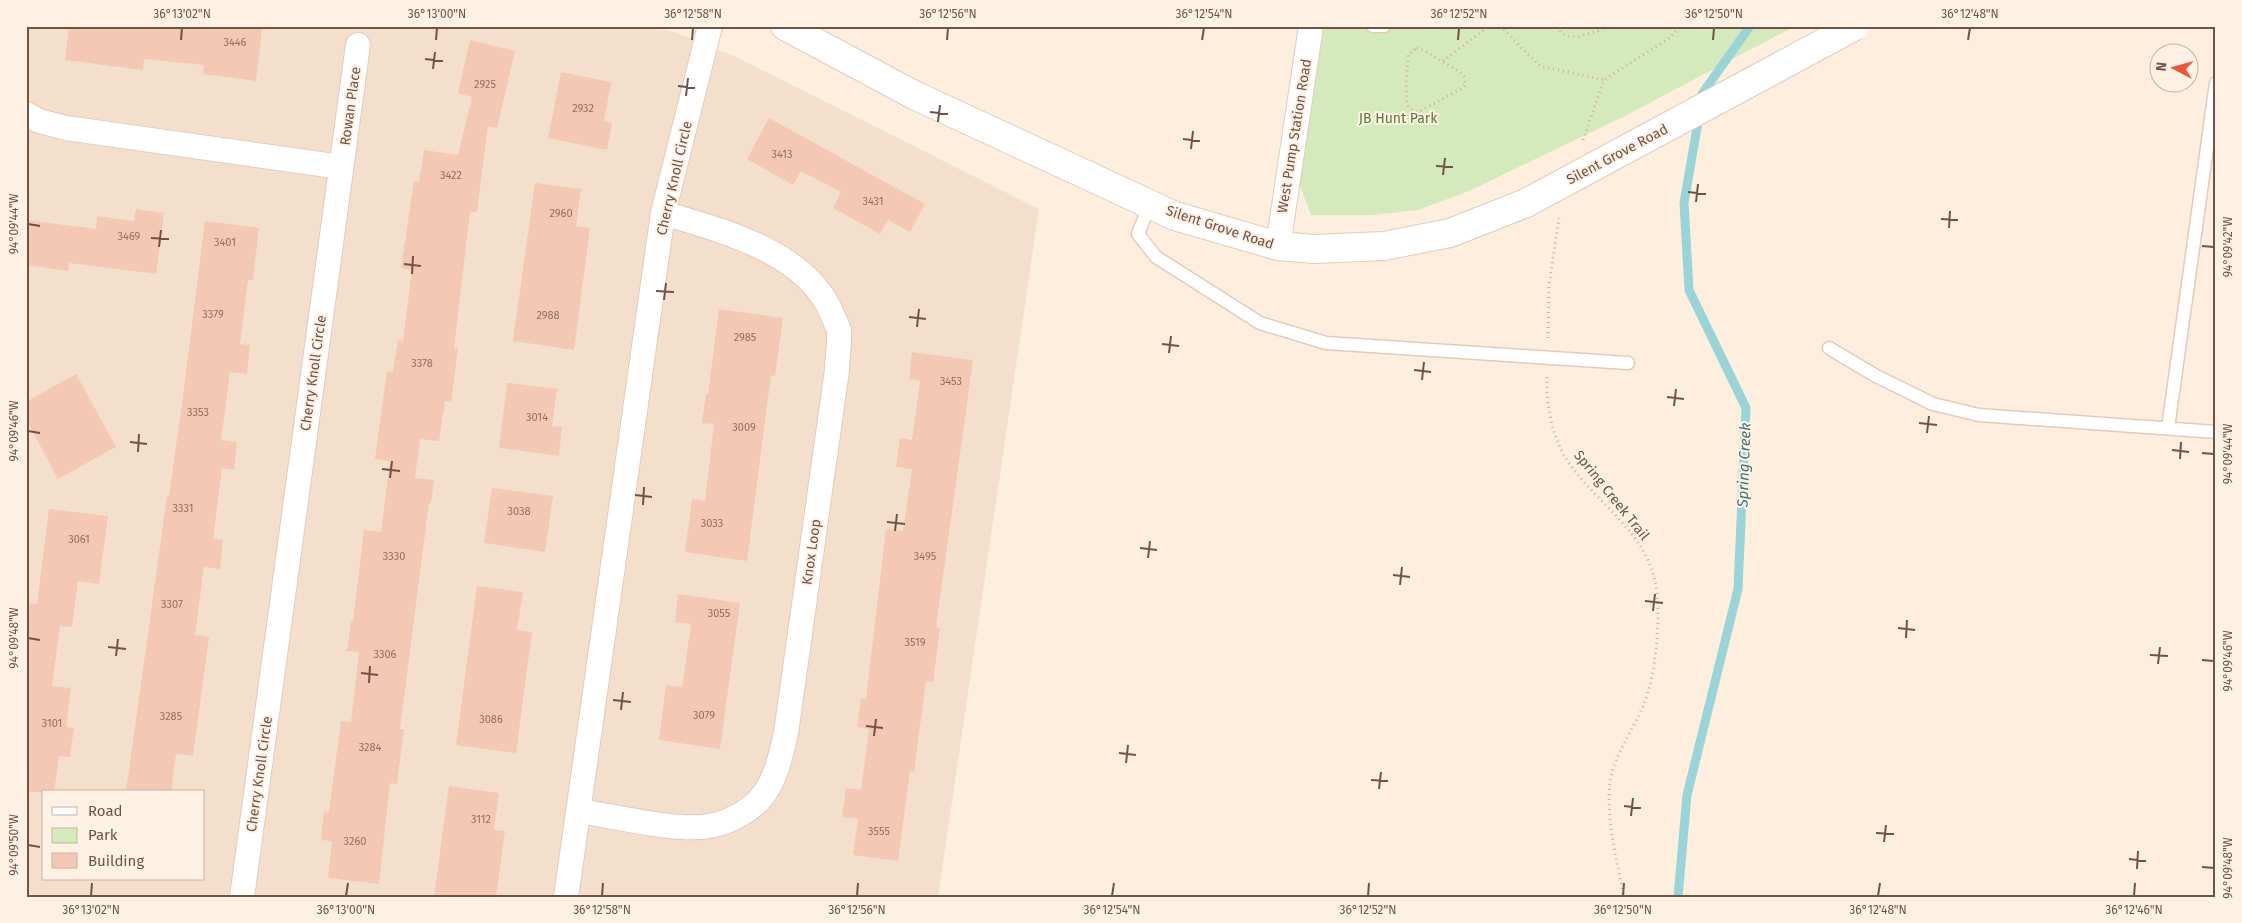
<svg xmlns="http://www.w3.org/2000/svg" width="2242" height="923" viewBox="0 0 2242 923" font-family="'Fira Sans',sans-serif">
<style>
.residential{fill:#f4dfcd;fill-rule:evenodd}
.green{fill:#d4eabd}
.lines{fill:none;stroke-linecap:round;stroke-linejoin:round}
.stream{stroke:#99d4d8;stroke-width:9}
.building{fill:#f3c8b5}
.service-casing{stroke:#e2cbbe;stroke-width:15}
.minor-casing{stroke:#e2cbbe;stroke-width:26}
.tertiary-casing{stroke:#e2cbbe;stroke-width:30}
.path{stroke:#d7ab99;stroke-width:3;stroke-dasharray:1 4;stroke-linecap:butt}
.service{stroke:#fff;stroke-width:12}
.minor{stroke:#fff;stroke-width:24}
.tertiary{stroke:#fff;stroke-width:28}
.tertiary-bridge-casing{stroke:#e2cbbe;stroke-width:30;stroke-linecap:butt}
.tertiary-bridge{stroke:#fff;stroke-width:28}
.ticks{fill:none;stroke:#735246;stroke-width:2}
.labels{text-anchor:middle;stroke-width:4;stroke-linejoin:round;paint-order:stroke}
.number-label{font-size:11px;fill:#937062}
.street-label{font-size:14px;fill:#735246;stroke:#fff2e5}
.park-label{font-size:14px;fill:#55793e;stroke:#fff2e5}
.water-label{font-size:15px;font-style:italic;fill:#3a7579;stroke:#fff2e5}
.neatline{fill:none;stroke:#735246;stroke-width:2}
.ticks-label{font-size:12px;text-anchor:middle;fill:#735246}
</style>
<rect width="100%" height="100%" fill="#fdeede"/>
<path class="residential" d="M 26,26 L 636,26 L 675,32 L 738,58 L 1039,209 L 938,897 L 26,897 ZM 44,792 L 204,792 L 204,879 L 44,879 Z"/>
<path class="green" d="M 1315,26 L 1795,26 L 1625,116 L 1469,191 L 1418,210 L 1373,215 L 1311,215 L 1297,178 Z"/>
<g class="lines">
<path class="stream" d="M 1701,103 L 1702,94 L 1750,26
M 1678,897 L 1687,795 L 1738,589 L 1746,408 L 1689,290 L 1684,203 L 1699,116"/>
</g>
<path class="building" d="M 69,26 L 244,26 L 262,29 L 256,81 L 203,74 L 204,65 L 144,59 L 143,70 L 65,60 Z
M 470,40 L 515,51 L 497,128 L 488,126 L 477,212 L 470,212 L 454,348 L 458,348 L 451,402 L 445,401 L 439,441 L 420,439 L 415,478 L 434,480 L 431,503 L 429,503 L 400,729 L 404,729 L 397,784 L 390,783 L 379,884 L 328,878 L 332,841 L 321,840 L 324,811 L 329,812 L 341,721 L 351,722 L 359,652 L 347,651 L 351,621 L 353,621 L 364,530 L 381,532 L 390,461 L 375,459 L 387,371 L 393,372 L 398,340 L 403,341 L 412,270 L 401,268 L 414,181 L 419,182 L 424,150 L 458,155 L 472,97 L 458,93 Z
M 561,72 L 611,82 L 604,121 L 612,123 L 607,150 L 548,138 Z
M 769,118 L 925,204 L 910,232 L 888,220 L 880,234 L 833,208 L 841,192 L 801,171 L 793,185 L 747,159 Z
M 535,183 L 581,189 L 576,226 L 590,228 L 574,350 L 513,341 Z
M 136,209 L 164,213 L 156,274 L 69,263 L 68,271 L 26,265 L 26,220 L 96,229 L 97,216 L 134,221 Z
M 205,221 L 259,228 L 253,280 L 248,280 L 240,344 L 250,345 L 247,374 L 230,372 L 221,440 L 237,442 L 234,470 L 222,468 L 213,539 L 223,540 L 220,569 L 204,567 L 195,635 L 209,637 L 193,756 L 176,754 L 171,792 L 126,792 L 167,496 L 169,496 L 183,396 Z
M 719,309 L 783,318 L 775,376 L 771,375 L 747,561 L 685,552 L 692,499 L 705,501 L 714,424 L 702,423 L 706,394 L 708,394 Z
M 912,352 L 973,360 L 936,627 L 940,628 L 933,682 L 926,681 L 914,772 L 910,771 L 898,861 L 853,855 L 858,819 L 842,817 L 846,788 L 861,790 L 869,729 L 857,727 L 861,699 L 866,699 L 886,529 L 903,531 L 912,469 L 896,467 L 900,438 L 912,440 L 920,381 L 909,379 Z
M 76,374 L 116,447 L 58,479 L 26,419 L 26,402 Z
M 507,383 L 557,389 L 552,426 L 562,427 L 559,456 L 499,448 Z
M 492,488 L 553,496 L 545,552 L 484,543 Z
M 49,509 L 108,516 L 99,584 L 78,581 L 72,627 L 60,626 L 52,686 L 71,688 L 66,727 L 74,728 L 70,757 L 59,756 L 54,792 L 26,792 L 26,603 L 37,604 Z
M 477,586 L 523,592 L 517,630 L 532,632 L 516,753 L 456,745 Z
M 678,594 L 740,603 L 720,749 L 659,740 L 666,685 L 682,687 L 691,624 L 675,622 Z
M 449,786 L 499,793 L 494,830 L 505,831 L 496,897 L 434,897 Z"/>
<g class="lines">
<defs>
<path id="service" d="M 1373,26 L 1384,26
M 1150,204 L 1138,234 L 1156,257 L 1260,323 L 1326,343 L 1628,363
M 1829,348 L 1876,376 L 1933,404 L 1979,415 L 2216,432
M 2168,428 L 2216,83"/>
<path id="minor" d="M 26,114 L 39,121 L 66,128 L 341,167
M 1278,246 L 1311,26
M 579,811 C 613,816 677,832 709,826 C 728,823 752,811 764,794 C 777,776 781,754 786,733 L 837,370 C 837,358 840,343 839,331 C 838,326 834,319 832,314 C 807,252 721,230 663,213
M 242,897 L 358,45
M 566,897 L 663,213 L 710,26"/>
<path id="tertiary" d="M 785,26 L 914,95 L 1175,216 L 1278,246 L 1315,249 L 1384,246 L 1450,233 L 1526,203"/>
</defs>
<use href="#service" class="service-casing"/>
<use href="#minor" class="minor-casing"/>
<use href="#tertiary" class="tertiary-casing"/>
<path class="path" d="M 1500,26 L 1540,66 L 1604,80
M 1558,26 C 1565,47 1596,31 1610,26
M 1417,48 L 1423,50 L 1460,72 L 1464,77 L 1466,84 L 1461,89 L 1418,112 C 1414,111 1410,109 1408,105 C 1404,96 1408,66 1408,55 Z
M 1443,61 L 1489,26
M 1583,140 L 1604,80 L 1671,37 L 1680,26
M 1548,338 L 1549,285 L 1559,218
M 1547,377 C 1546,404 1552,437 1567,460 C 1595,503 1643,528 1655,581 C 1662,613 1656,674 1644,704 C 1634,729 1612,758 1610,784 C 1606,821 1617,861 1624,897"/>
<use href="#service" class="service"/>
<use href="#minor" class="minor"/>
<use href="#tertiary" class="tertiary"/>
<defs>
<path id="tertiary-bridge" d="M 1526,203 L 1855,26"/>
</defs>
<use href="#tertiary-bridge" class="tertiary-bridge-casing"/>
<use href="#tertiary-bridge" class="tertiary-bridge"/>
</g>
<path class="ticks" d="M 181,40 L 182,28M 436,40 L 437,28M 692,40 L 693,28M 947,40 L 948,28M 1202,40 L 1204,28M 1458,40 L 1459,28M 1713,40 L 1714,28M 1968,40 L 1970,28M 425,59 L 443,61M 433,69 L 435,52M 678,86 L 695,88M 686,96 L 688,78M 930,112 L 948,114M 938,122 L 940,105M 1183,139 L 1200,141M 1191,149 L 1193,131M 1436,166 L 1453,167M 1443,175 L 1445,158M 1688,192 L 1706,194M 1696,202 L 1698,184M 1941,219 L 1958,220M 28,224 L 40,226M 1949,228 L 1950,211M 151,238 L 169,239M 2202,246 L 2214,247M 159,247 L 161,230M 404,264 L 421,266M 412,274 L 413,256M 656,291 L 674,292M 664,300 L 666,283M 909,317 L 926,319M 917,327 L 919,309M 1162,344 L 1179,346M 1169,353 L 1171,336M 1414,370 L 1431,372M 1422,380 L 1424,362M 1667,397 L 1684,399M 1674,406 L 1676,389M 1919,423 L 1937,425M 28,431 L 40,433M 1927,433 L 1929,416M 130,442 L 147,444M 2172,450 L 2189,452M 138,452 L 139,434M 2202,453 L 2214,454M 2180,459 L 2181,442M 382,469 L 400,471M 390,478 L 392,461M 635,495 L 652,497M 643,505 L 644,487M 887,522 L 905,524M 895,531 L 897,514M 1140,548 L 1157,550M 1148,558 L 1150,541M 1393,575 L 1410,577M 1400,585 L 1402,567M 1645,601 L 1663,603M 1653,611 L 1655,594M 1898,628 L 1915,630M 28,638 L 40,640M 1906,638 L 1907,620M 108,647 L 126,649M 2150,655 L 2168,656M 116,656 L 118,639M 2202,660 L 2214,661M 2158,664 L 2160,647M 361,673 L 378,675M 369,683 L 370,666M 613,700 L 631,702M 621,710 L 623,692M 866,726 L 883,728M 874,736 L 876,719M 1119,753 L 1136,755M 1126,763 L 1128,745M 1371,780 L 1388,781M 1379,789 L 1381,772M 1624,806 L 1641,808M 1631,816 L 1633,798M 1876,833 L 1894,834M 1884,842 L 1886,825M 28,845 L 40,847M 2129,859 L 2146,861M 2202,867 L 2214,868M 2137,869 L 2138,851M 91,896 L 92,883M 346,896 L 348,883M 602,896 L 603,883M 857,896 L 858,883M 1112,896 L 1114,883M 1368,896 L 1369,883M 1623,896 L 1624,883M 1878,896 L 1880,883M 2134,896 L 2135,883"/>
<g class="labels">
<g class="number-label">
<text x="235" y="46">3446</text>
<text x="485" y="88">2925</text>
<text x="583" y="112">2932</text>
<text x="782" y="158">3413</text>
<text x="451" y="179">3422</text>
<text x="873" y="205">3431</text>
<text x="561" y="217">2960</text>
<text x="129" y="240">3469</text>
<text x="225" y="246">3401</text>
<text x="213" y="318">3379</text>
<text x="548" y="319">2988</text>
<text x="745" y="341">2985</text>
<text x="422" y="367">3378</text>
<text x="951" y="385">3453</text>
<text x="198" y="416">3353</text>
<text x="537" y="421">3014</text>
<text x="744" y="431">3009</text>
<text x="183" y="512">3331</text>
<text x="519" y="515">3038</text>
<text x="712" y="527">3033</text>
<text x="79" y="543">3061</text>
<text x="394" y="560">3330</text>
<text x="925" y="560">3495</text>
<text x="172" y="608">3307</text>
<text x="719" y="617">3055</text>
<text x="915" y="646">3519</text>
<text x="385" y="658">3306</text>
<text x="704" y="719">3079</text>
<text x="171" y="720">3285</text>
<text x="491" y="723">3086</text>
<text x="52" y="727">3101</text>
<text x="370" y="751">3284</text>
<text x="481" y="823">3112</text>
<text x="879" y="835">3555</text>
<text x="355" y="845">3260</text>
</g>
<g class="street-label">
<text transform="translate(350 106) rotate(-82)" y="5">Rowan Place</text>
<text transform="translate(1294 136) rotate(-81)" y="5">West Pump Station Road</text>
<text transform="translate(1617 154) rotate(-28)" y="5">Silent Grove Road</text>
<text transform="translate(674 178) rotate(-77)" y="5">Cherry Knoll Circle</text>
<text transform="translate(1220 227) rotate(18)" y="5">Silent Grove Road</text>
<text transform="translate(313 373) rotate(-82)" y="5">Cherry Knoll Circle</text>
<text transform="translate(1612 495) rotate(51)" y="5">Spring Creek Trail</text>
<text transform="translate(811 552) rotate(-82)" y="5">Knox Loop</text>
<text transform="translate(259 774) rotate(-82)" y="5">Cherry Knoll Circle</text>
</g>
<g class="park-label">
<text x="1398" y="123">JB Hunt Park</text>
</g>
<g class="water-label">
<text transform="translate(1744 465) rotate(-88)" y="5">Spring Creek</text>
</g>
</g>
<rect width="2242" height="923" fill="none" stroke="#fff2e5" stroke-width="55"/>
<rect x="42" y="790" width="162" height="90" fill="#fff2e5" stroke="#c7b2a5"/>
<rect x="52" y="807" width="25" height="8" fill="#ffffff" stroke="#c7b2a5"/>
<text x="88" y="816" font-size="15" fill="#735246">Road</text>
<rect x="52" y="828" width="25" height="15" fill="#d4eabd" stroke="#c7b2a5"/>
<text x="88" y="840" font-size="15" fill="#735246">Park</text>
<rect x="52" y="853" width="25" height="15" fill="#f3c8b5" stroke="#c7b2a5"/>
<text x="88" y="866" font-size="15" fill="#735246">Building</text>
<g transform="translate(2174 68) rotate(276)"><circle r="24" fill="#fff2e5" stroke="#c7b2a5"/>
<path d="M0-4L9 19L0 12L-9 19Z" fill="#eb563f"/>
<text y="-8" font-size="14" font-weight="bold" text-anchor="middle" fill="#735246">N</text>
</g>
<rect x="28" y="28" width="2186" height="868" class="neatline"/>
<g class="ticks-label">
<text x="182" y="18">36°13'02"N</text>
<text x="437" y="18">36°13'00"N</text>
<text x="693" y="18">36°12'58"N</text>
<text x="948" y="18">36°12'56"N</text>
<text x="1204" y="18">36°12'54"N</text>
<text x="1459" y="18">36°12'52"N</text>
<text x="1714" y="18">36°12'50"N</text>
<text x="1970" y="18">36°12'48"N</text>
<text transform="translate(14 224) rotate(-90)" y="4">94°09'44"W</text>
<text transform="translate(2228 247) rotate(-90)" y="4">94°09'42"W</text>
<text transform="translate(14 431) rotate(-90)" y="4">94°09'46"W</text>
<text transform="translate(2228 454) rotate(-90)" y="4">94°09'44"W</text>
<text transform="translate(14 638) rotate(-90)" y="4">94°09'48"W</text>
<text transform="translate(2228 661) rotate(-90)" y="4">94°09'46"W</text>
<text transform="translate(14 845) rotate(-90)" y="4">94°09'50"W</text>
<text transform="translate(2228 868) rotate(-90)" y="4">94°09'48"W</text>
<text x="91" y="914">36°13'02"N</text>
<text x="346" y="914">36°13'00"N</text>
<text x="602" y="914">36°12'58"N</text>
<text x="857" y="914">36°12'56"N</text>
<text x="1112" y="914">36°12'54"N</text>
<text x="1368" y="914">36°12'52"N</text>
<text x="1623" y="914">36°12'50"N</text>
<text x="1878" y="914">36°12'48"N</text>
<text x="2134" y="914">36°12'46"N</text>
</g>
</svg>
